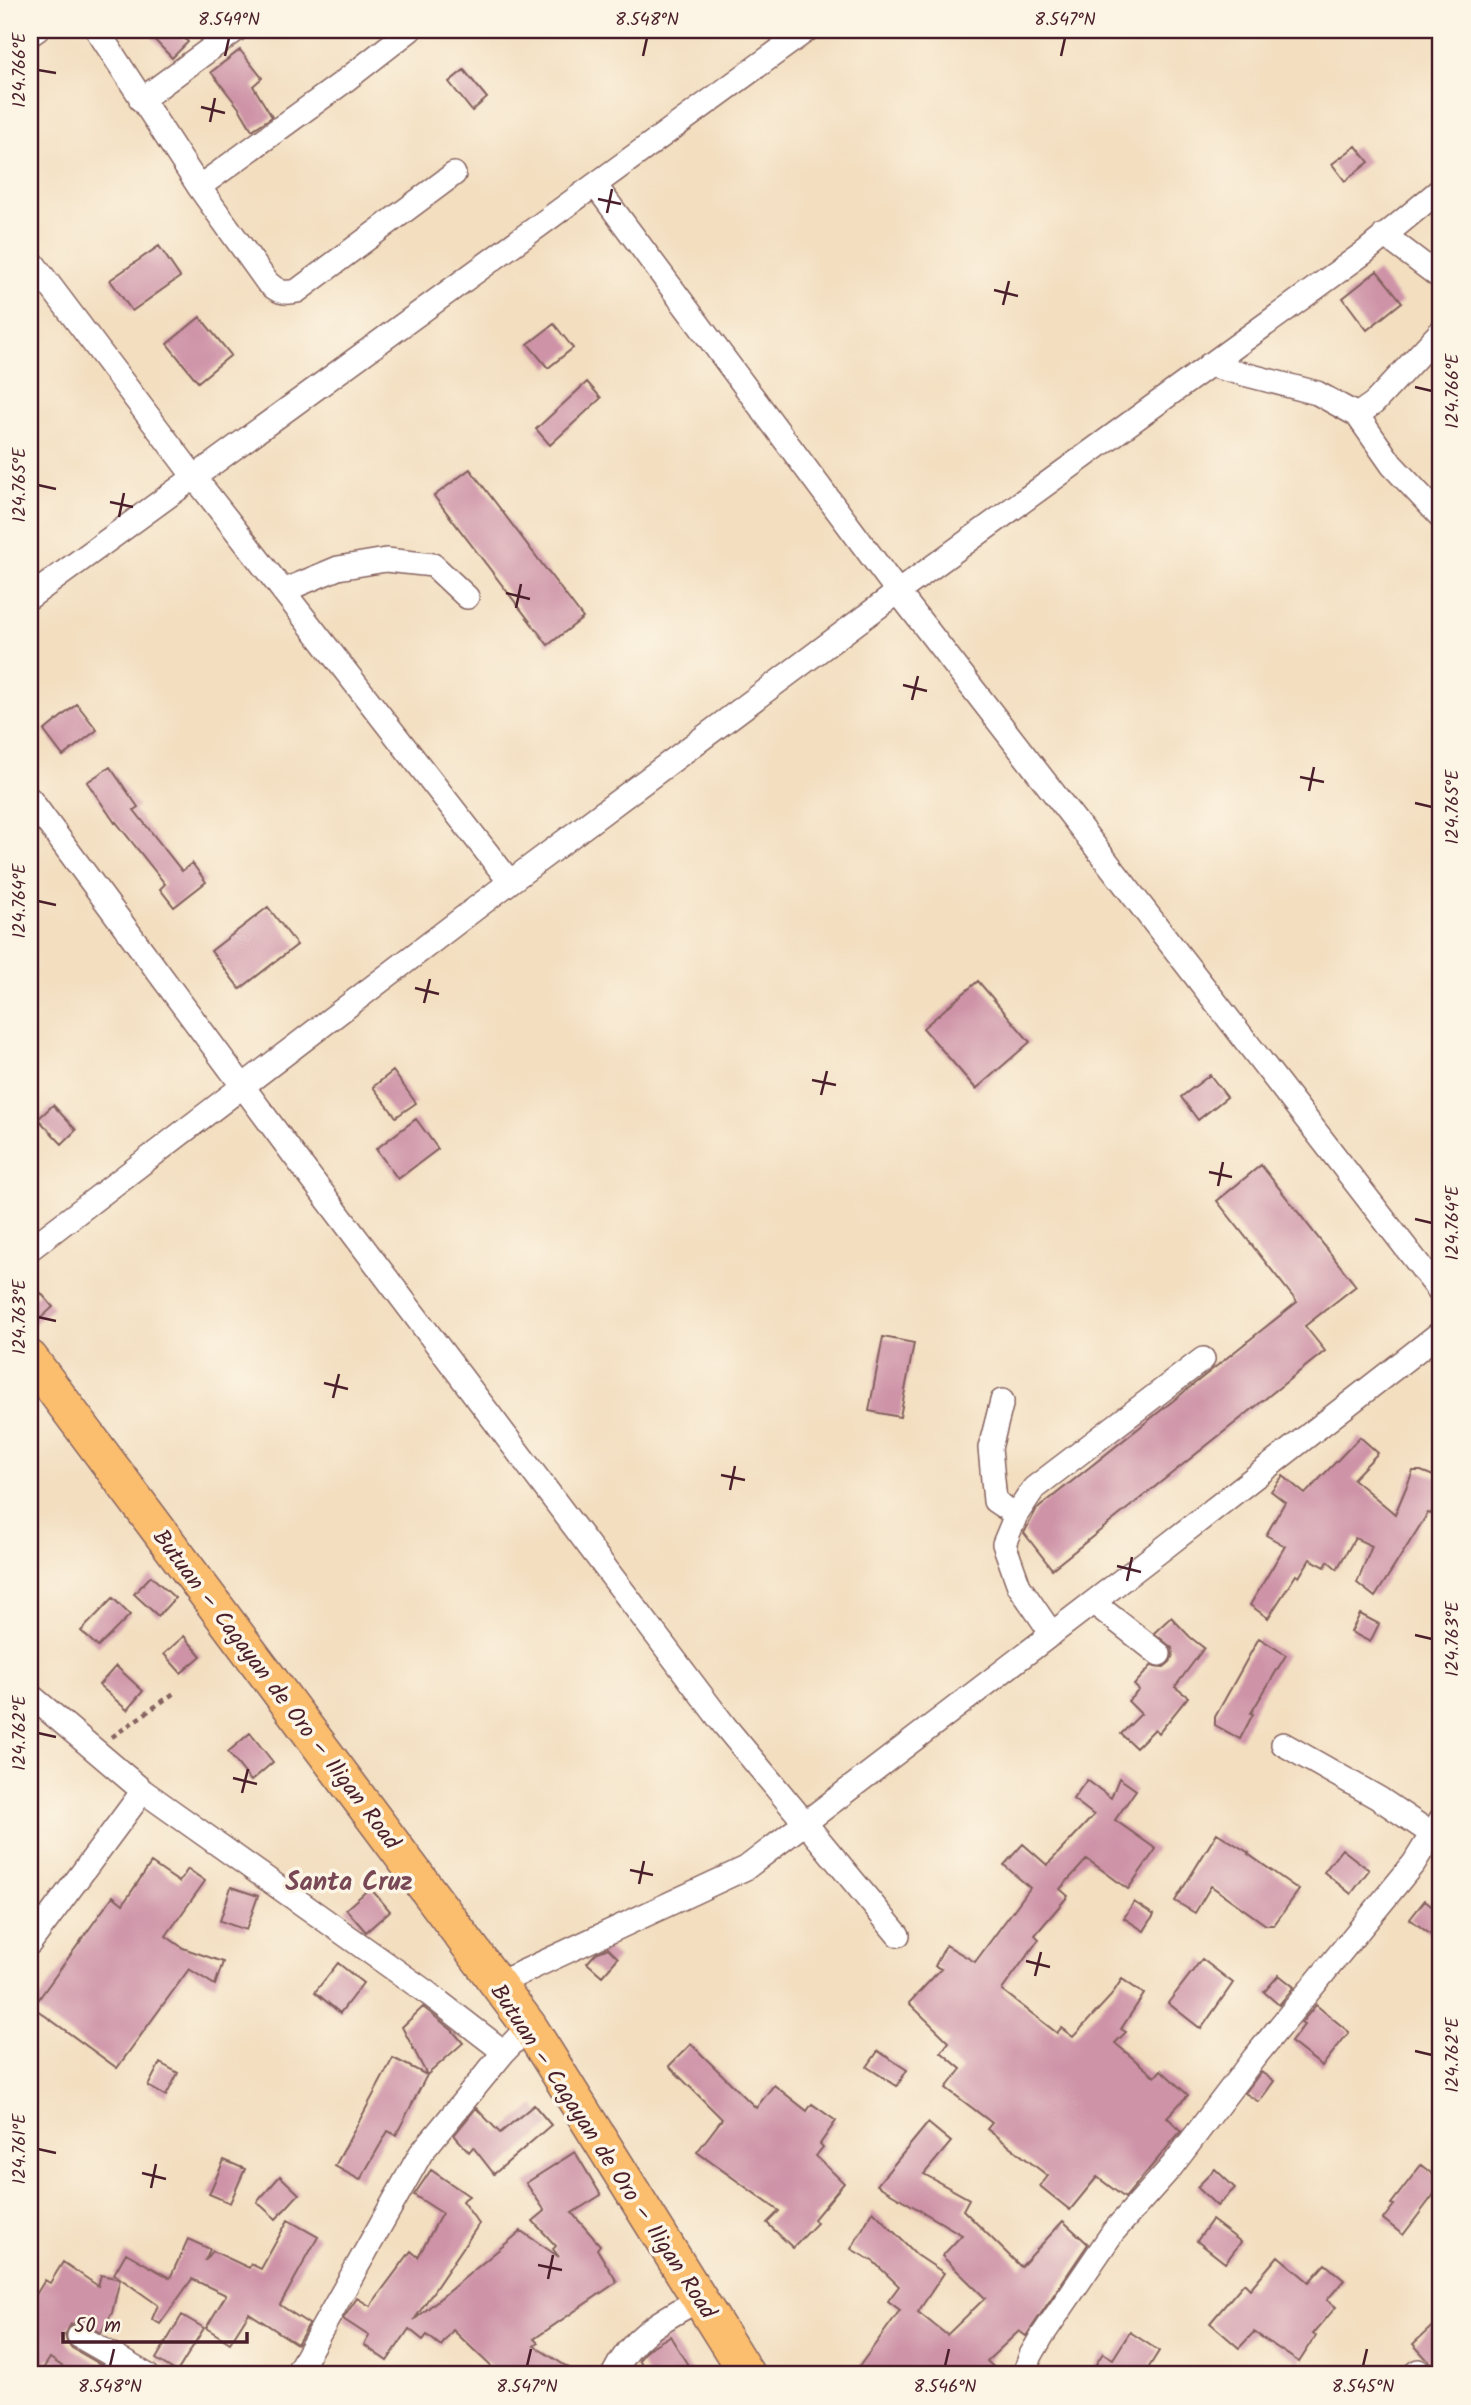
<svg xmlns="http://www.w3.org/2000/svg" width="1471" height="2405" viewBox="0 0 1471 2405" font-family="Kalam,sans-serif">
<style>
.building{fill:#ce93a7}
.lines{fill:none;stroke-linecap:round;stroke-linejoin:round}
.minor-casing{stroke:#85625f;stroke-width:26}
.highway-casing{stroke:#85625f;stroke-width:38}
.path{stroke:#85625f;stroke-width:4.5;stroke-dasharray:5 5;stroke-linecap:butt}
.minor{stroke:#fff;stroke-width:23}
.highway{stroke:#fbbd6e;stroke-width:35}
.ticks{fill:none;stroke:#4a1f2b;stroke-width:2.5}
.labels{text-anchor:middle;stroke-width:7;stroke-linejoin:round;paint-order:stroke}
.street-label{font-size:23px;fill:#4a1f2b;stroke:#fcf5e5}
.quarter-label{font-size:26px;font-weight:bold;fill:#784856;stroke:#fcf5e5}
.neatline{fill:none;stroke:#4a1f2b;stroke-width:2.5}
.ticks-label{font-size:18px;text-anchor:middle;fill:#4a1f2b}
</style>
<rect width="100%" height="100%" fill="#fcf5e5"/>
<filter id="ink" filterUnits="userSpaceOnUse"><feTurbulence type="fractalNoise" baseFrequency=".0143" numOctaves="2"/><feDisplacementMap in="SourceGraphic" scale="14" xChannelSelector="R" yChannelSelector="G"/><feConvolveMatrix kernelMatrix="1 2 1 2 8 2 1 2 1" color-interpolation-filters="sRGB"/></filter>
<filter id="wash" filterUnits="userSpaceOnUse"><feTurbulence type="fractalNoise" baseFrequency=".00686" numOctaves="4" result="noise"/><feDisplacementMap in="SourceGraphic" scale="28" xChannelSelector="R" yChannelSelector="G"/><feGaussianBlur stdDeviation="1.57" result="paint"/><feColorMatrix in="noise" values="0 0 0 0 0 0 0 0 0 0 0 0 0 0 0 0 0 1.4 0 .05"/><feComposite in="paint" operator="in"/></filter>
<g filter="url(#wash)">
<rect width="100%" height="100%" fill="#f3dec0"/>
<g id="blocks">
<path class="building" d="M 145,30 L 177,30 L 188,42 L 172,58 Z
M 240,50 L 262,78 L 253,86 L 272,117 L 252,130 L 239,108 L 211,72 Z
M 464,70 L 487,98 L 472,111 L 449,82 Z
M 1356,146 L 1369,162 L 1345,181 L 1332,164 Z
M 159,246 L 180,277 L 132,311 L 110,280 Z
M 1377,271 L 1402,302 L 1367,330 L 1343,298 Z
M 200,317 L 231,355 L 198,382 L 167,344 Z
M 554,324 L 573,348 L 548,368 L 528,344 Z
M 587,382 L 601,398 L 550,445 L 536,429 Z
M 470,469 L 583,618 L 548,645 L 434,496 Z
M 77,704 L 97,730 L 63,756 L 44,731 Z
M 110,767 L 138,807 L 134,810 L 182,871 L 192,863 L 206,882 L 174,907 L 160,889 L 165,884 L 116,822 L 115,823 L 87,782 Z
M 268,907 L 297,945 L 240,989 L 211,951 Z
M 978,981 L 1030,1042 L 976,1089 L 923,1028 Z
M 393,1071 L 416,1103 L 396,1117 L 373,1087 Z
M 1210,1075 L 1227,1097 L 1198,1120 L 1181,1097 Z
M 53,1105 L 76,1130 L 62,1144 L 38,1119 Z
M 416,1119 L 438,1149 L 398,1179 L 376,1149 Z
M 1261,1165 L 1356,1286 L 1305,1326 L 1325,1351 L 1052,1569 L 1024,1533 L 1036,1510 L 1297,1302 L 1217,1201 Z
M 40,1292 L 53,1307 L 30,1328 L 30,1301 Z
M 883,1337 L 914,1343 L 900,1417 L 869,1411 Z
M 1360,1437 L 1378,1453 L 1353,1479 L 1395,1514 L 1413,1471 L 1421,1471 L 1441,1479 L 1441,1491 L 1431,1514 L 1428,1513 L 1375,1597 L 1357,1583 L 1372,1546 L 1355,1538 L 1337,1569 L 1328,1561 L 1325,1567 L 1310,1559 L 1299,1577 L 1296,1575 L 1268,1618 L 1250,1605 L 1285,1546 L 1266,1535 L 1285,1502 L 1271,1491 L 1283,1476 L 1305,1494 Z
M 151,1576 L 175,1598 L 158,1616 L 134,1594 Z
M 113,1598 L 130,1615 L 98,1647 L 81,1631 Z
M 1360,1614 L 1379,1624 L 1370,1642 L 1351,1632 Z
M 1171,1617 L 1190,1637 L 1204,1648 L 1175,1687 L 1188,1697 L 1159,1733 L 1155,1729 L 1136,1748 L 1121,1734 L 1141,1714 L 1128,1701 L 1139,1690 L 1134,1685 L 1151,1666 L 1164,1667 L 1170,1662 L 1173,1655 L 1172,1648 L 1154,1633 Z
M 184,1636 L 201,1656 L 181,1673 L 164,1654 Z
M 1259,1638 L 1286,1655 L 1251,1713 L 1253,1714 L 1240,1739 L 1215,1725 L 1215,1717 Z
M 116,1666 L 143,1691 L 127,1710 L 99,1685 Z
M 250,1733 L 273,1762 L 251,1781 L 228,1752 Z
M 1119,1778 L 1136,1790 L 1115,1820 L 1156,1849 L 1128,1889 L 1087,1859 L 1060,1889 L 1068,1896 L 1035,1935 L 1039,1939 L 1002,1990 L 1057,2033 L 1061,2028 L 1073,2037 L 1111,1996 L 1122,1979 L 1144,1994 L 1121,2029 L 1126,2032 L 1115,2043 L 1155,2077 L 1161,2070 L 1188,2095 L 1167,2117 L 1181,2131 L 1125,2198 L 1097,2177 L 1070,2210 L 1040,2186 L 1048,2176 L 987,2129 L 992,2123 L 946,2088 L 961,2069 L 941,2052 L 949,2042 L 909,2003 L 941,1969 L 935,1966 L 946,1945 L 975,1962 L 1030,1888 L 1004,1865 L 1023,1844 L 1047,1865 L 1094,1815 L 1073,1799 L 1087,1780 L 1111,1798 Z
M 1217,1833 L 1249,1853 L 1248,1854 L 1299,1890 L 1274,1925 L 1266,1925 L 1211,1886 L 1195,1913 L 1175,1901 Z
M 1342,1849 L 1369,1870 L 1351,1894 L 1324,1872 Z
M 151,1863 L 179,1882 L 188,1869 L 205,1881 L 166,1936 L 183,1948 L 223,1962 L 215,1985 L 189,1969 L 117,2068 L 33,2007 L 113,1896 L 123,1904 Z
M 231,1887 L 258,1896 L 246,1930 L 220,1921 Z
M 370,1888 L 390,1911 L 366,1932 L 346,1909 Z
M 1425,1900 L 1441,1913 L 1441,1919 L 1430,1934 L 1410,1919 Z
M 1134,1902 L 1154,1915 L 1144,1931 L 1124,1918 Z
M 608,1948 L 618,1958 L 602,1976 L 587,1963 L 596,1953 Z
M 1202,1959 L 1233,1983 L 1201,2029 L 1168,2003 Z
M 338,1963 L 363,1983 L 340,2013 L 315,1992 Z
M 1279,1975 L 1294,1987 L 1279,2005 L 1264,1992 Z
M 1316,2005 L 1349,2032 L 1322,2066 L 1291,2042 L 1304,2025 L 1301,2023 Z
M 423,2007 L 452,2030 L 463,2043 L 427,2075 L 402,2027 Z
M 691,2044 L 756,2108 L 774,2085 L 807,2111 L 812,2104 L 836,2121 L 820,2144 L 823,2147 L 816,2156 L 844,2183 L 814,2219 L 817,2223 L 793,2248 L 767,2223 L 779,2211 L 697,2152 L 722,2119 L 669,2066 Z
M 878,2051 L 907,2070 L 897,2086 L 867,2067 Z
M 393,2058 L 427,2075 L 396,2135 L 388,2131 L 360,2180 L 335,2166 Z
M 160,2063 L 178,2073 L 166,2096 L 148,2086 Z
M 1261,2072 L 1274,2081 L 1259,2102 L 1245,2093 Z
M 534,2105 L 551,2125 L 494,2174 L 473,2147 L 469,2152 L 454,2135 L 476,2108 L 500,2133 Z
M 928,2123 L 951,2142 L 924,2174 L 969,2199 L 963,2210 L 1021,2267 L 1063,2221 L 1088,2244 L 1026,2336 L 1019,2331 L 987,2361 L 1002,2375 L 853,2375 L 900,2310 L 888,2301 L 899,2286 L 874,2262 L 851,2249 L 873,2211 L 917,2255 L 944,2273 L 918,2312 L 947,2335 L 985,2298 L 942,2256 L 962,2235 L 877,2185 Z
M 575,2152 L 601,2195 L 572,2213 L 600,2245 L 597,2249 L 617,2282 L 534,2339 L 538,2343 L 534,2346 L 580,2375 L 500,2375 L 453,2330 L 441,2346 L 427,2335 L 423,2340 L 409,2329 L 387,2361 L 364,2345 L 369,2336 L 343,2319 L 357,2298 L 370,2306 L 411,2251 L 418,2257 L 442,2213 L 414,2195 L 431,2170 L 469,2196 L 462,2201 L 479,2224 L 414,2320 L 521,2231 L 559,2257 L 553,2249 L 556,2246 L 533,2221 L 545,2211 L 526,2183 Z
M 224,2160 L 245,2169 L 230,2203 L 209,2194 Z
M 1421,2165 L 1441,2181 L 1441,2185 L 1403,2235 L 1383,2219 L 1394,2205 L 1391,2204 Z
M 1215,2169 L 1235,2188 L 1217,2206 L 1197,2187 Z
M 280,2176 L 299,2194 L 276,2219 L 257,2202 Z
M 288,2220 L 318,2237 L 280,2305 L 309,2324 L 297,2344 L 249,2313 L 230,2343 L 206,2328 L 226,2295 L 192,2279 L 160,2324 L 152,2319 L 158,2305 L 114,2274 L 126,2253 L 170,2278 L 188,2239 L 210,2249 L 205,2261 L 213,2251 L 249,2268 L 251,2264 L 261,2269 Z
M 1212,2220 L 1241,2242 L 1225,2263 L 1197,2241 Z
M 1278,2256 L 1309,2282 L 1325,2264 L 1344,2280 L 1327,2300 L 1336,2307 L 1313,2334 L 1316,2336 L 1299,2362 L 1254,2332 L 1239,2348 L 1210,2323 L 1244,2283 L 1250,2289 Z
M 63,2262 L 98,2286 L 101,2275 L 120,2279 L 112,2313 L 101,2333 L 78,2322 L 71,2324 L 65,2335 L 67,2342 L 72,2348 L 119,2375 L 75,2375 L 50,2358 L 39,2375 L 30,2375 L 30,2304 L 45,2280 L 50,2283 Z
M 182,2315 L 204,2328 L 177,2372 L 156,2359 Z
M 1441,2318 L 1441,2375 L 1413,2344 Z
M 1130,2332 L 1159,2351 L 1144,2375 L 1089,2375 L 1103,2353 L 1113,2359 Z
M 670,2336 L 694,2375 L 648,2375 L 639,2360 L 648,2349 Z"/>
</g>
</g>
<g filter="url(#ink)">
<use href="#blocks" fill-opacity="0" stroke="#85625f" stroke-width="2"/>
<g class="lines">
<defs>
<path id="minor" d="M 97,30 L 199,187 L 267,282 C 278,292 283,294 297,291 L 454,174
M 30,35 L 37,30
M 141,100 L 236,30
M 595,185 L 898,592 L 1441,1293
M 199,187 L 342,83 L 410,30
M 1384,235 L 1441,278
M 30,259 L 195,478 L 510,882
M 1441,331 L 1374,403 L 1357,415 L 1392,465 L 1441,517
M 1209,365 L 1317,393 L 1357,415
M 283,591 L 338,568 L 386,560 L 433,565 L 467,597
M 30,597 L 807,30
M 30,799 L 293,1154 L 724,1725 L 898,1935
M 30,1249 L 510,882 L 898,592 L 1365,252 L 1441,189
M 1002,1401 L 990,1448 L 995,1501 L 1016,1515
M 1094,1603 L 1159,1654
M 1052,1634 L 1019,1586 L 1004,1544 L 1016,1515 L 1034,1488 L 1203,1359
M 30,1695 L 143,1791 L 429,1994 L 504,2052
M 1283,1744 L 1380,1799 L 1432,1834 L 1441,1843
M 30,1943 L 143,1791
M 497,1984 L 746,1868 L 1160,1551 L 1441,1332
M 79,2336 L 147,2375
M 296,2375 L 421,2153 L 504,2052 L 529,2026
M 613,2375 C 633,2334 662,2320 700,2299
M 1024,2375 L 1031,2355 L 1042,2336 L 1113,2232 L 1172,2166 L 1254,2058 L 1414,1863 L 1441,1819
M 1413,2375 L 1418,2371"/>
<path id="highway" d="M 30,1358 L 529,2026 L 747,2375"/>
</defs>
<use href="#minor" class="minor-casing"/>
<use href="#highway" class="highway-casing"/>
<path class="path" d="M 112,1737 L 177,1691"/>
<use href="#minor" class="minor"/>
<use href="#highway" class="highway"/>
</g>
</g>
<path class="ticks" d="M 225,56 L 229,38M 643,56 L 647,38M 1061,56 L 1065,38M 38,70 L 56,73M 201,107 L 225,113M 210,122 L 215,98M 598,199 L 621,204M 607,213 L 612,189M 994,290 L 1018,296M 1003,305 L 1009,281M 1415,387 L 1432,391M 38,485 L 56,489M 110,502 L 133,507M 119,517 L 124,493M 506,593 L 530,599M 516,608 L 521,584M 903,685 L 927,691M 912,700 L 918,676M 1300,777 L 1324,782M 1309,791 L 1314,767M 1415,803 L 1432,807M 38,901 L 56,905M 415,988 L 439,994M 424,1003 L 430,979M 812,1080 L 836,1085M 821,1095 L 827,1071M 1209,1172 L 1232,1177M 1218,1186 L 1223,1162M 1415,1219 L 1432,1223M 38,1317 L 56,1321M 324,1383 L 348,1389M 333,1398 L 339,1374M 721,1475 L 745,1480M 730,1490 L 735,1466M 1117,1566 L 1141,1572M 1127,1581 L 1132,1557M 1415,1635 L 1432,1639M 38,1733 L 56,1737M 233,1778 L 257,1784M 242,1793 L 248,1769M 630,1870 L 653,1875M 639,1884 L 644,1861M 1026,1961 L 1050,1967M 1035,1976 L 1041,1952M 1415,2051 L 1432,2055M 38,2149 L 56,2153M 142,2173 L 166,2179M 151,2188 L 156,2164M 538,2265 L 562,2270M 548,2279 L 553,2255M 110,2366 L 114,2349M 527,2366 L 531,2349M 945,2366 L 949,2349M 1363,2366 L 1367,2349"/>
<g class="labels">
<g class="street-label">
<text transform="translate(277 1689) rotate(53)" y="8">Butuan – Cagayan de Oro – Iligan Road</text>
<text transform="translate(604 2151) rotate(57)" y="8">Butuan – Cagayan de Oro – Iligan Road</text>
</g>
<g class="quarter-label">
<text x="349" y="1890">Santa Cruz</text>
</g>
</g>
<rect width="1471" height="2405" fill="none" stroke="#fcf5e5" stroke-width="77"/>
<path d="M63 2332v10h184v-10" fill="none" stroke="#4a1f2b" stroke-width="3.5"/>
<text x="74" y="2332" font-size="21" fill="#4a1f2b" stroke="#fcf5e5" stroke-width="5" paint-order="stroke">50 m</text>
<rect x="38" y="38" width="1394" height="2328" class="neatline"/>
<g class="ticks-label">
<text x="229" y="25">8.549°N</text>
<text x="647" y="25">8.548°N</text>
<text x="1065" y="25">8.547°N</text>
<text transform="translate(19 70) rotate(-90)" y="6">124.766°E</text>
<text transform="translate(1452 391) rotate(-90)" y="6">124.766°E</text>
<text transform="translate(19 485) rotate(-90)" y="6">124.765°E</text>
<text transform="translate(1452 807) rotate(-90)" y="6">124.765°E</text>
<text transform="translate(19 901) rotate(-90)" y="6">124.764°E</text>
<text transform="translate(1452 1223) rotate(-90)" y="6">124.764°E</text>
<text transform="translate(19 1317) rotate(-90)" y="6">124.763°E</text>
<text transform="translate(1452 1639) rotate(-90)" y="6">124.763°E</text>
<text transform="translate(19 1733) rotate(-90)" y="6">124.762°E</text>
<text transform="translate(1452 2055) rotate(-90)" y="6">124.762°E</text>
<text transform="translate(19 2149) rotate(-90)" y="6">124.761°E</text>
<text x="110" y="2392">8.548°N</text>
<text x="527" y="2392">8.547°N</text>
<text x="945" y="2392">8.546°N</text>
<text x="1363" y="2392">8.545°N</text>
</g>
</svg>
